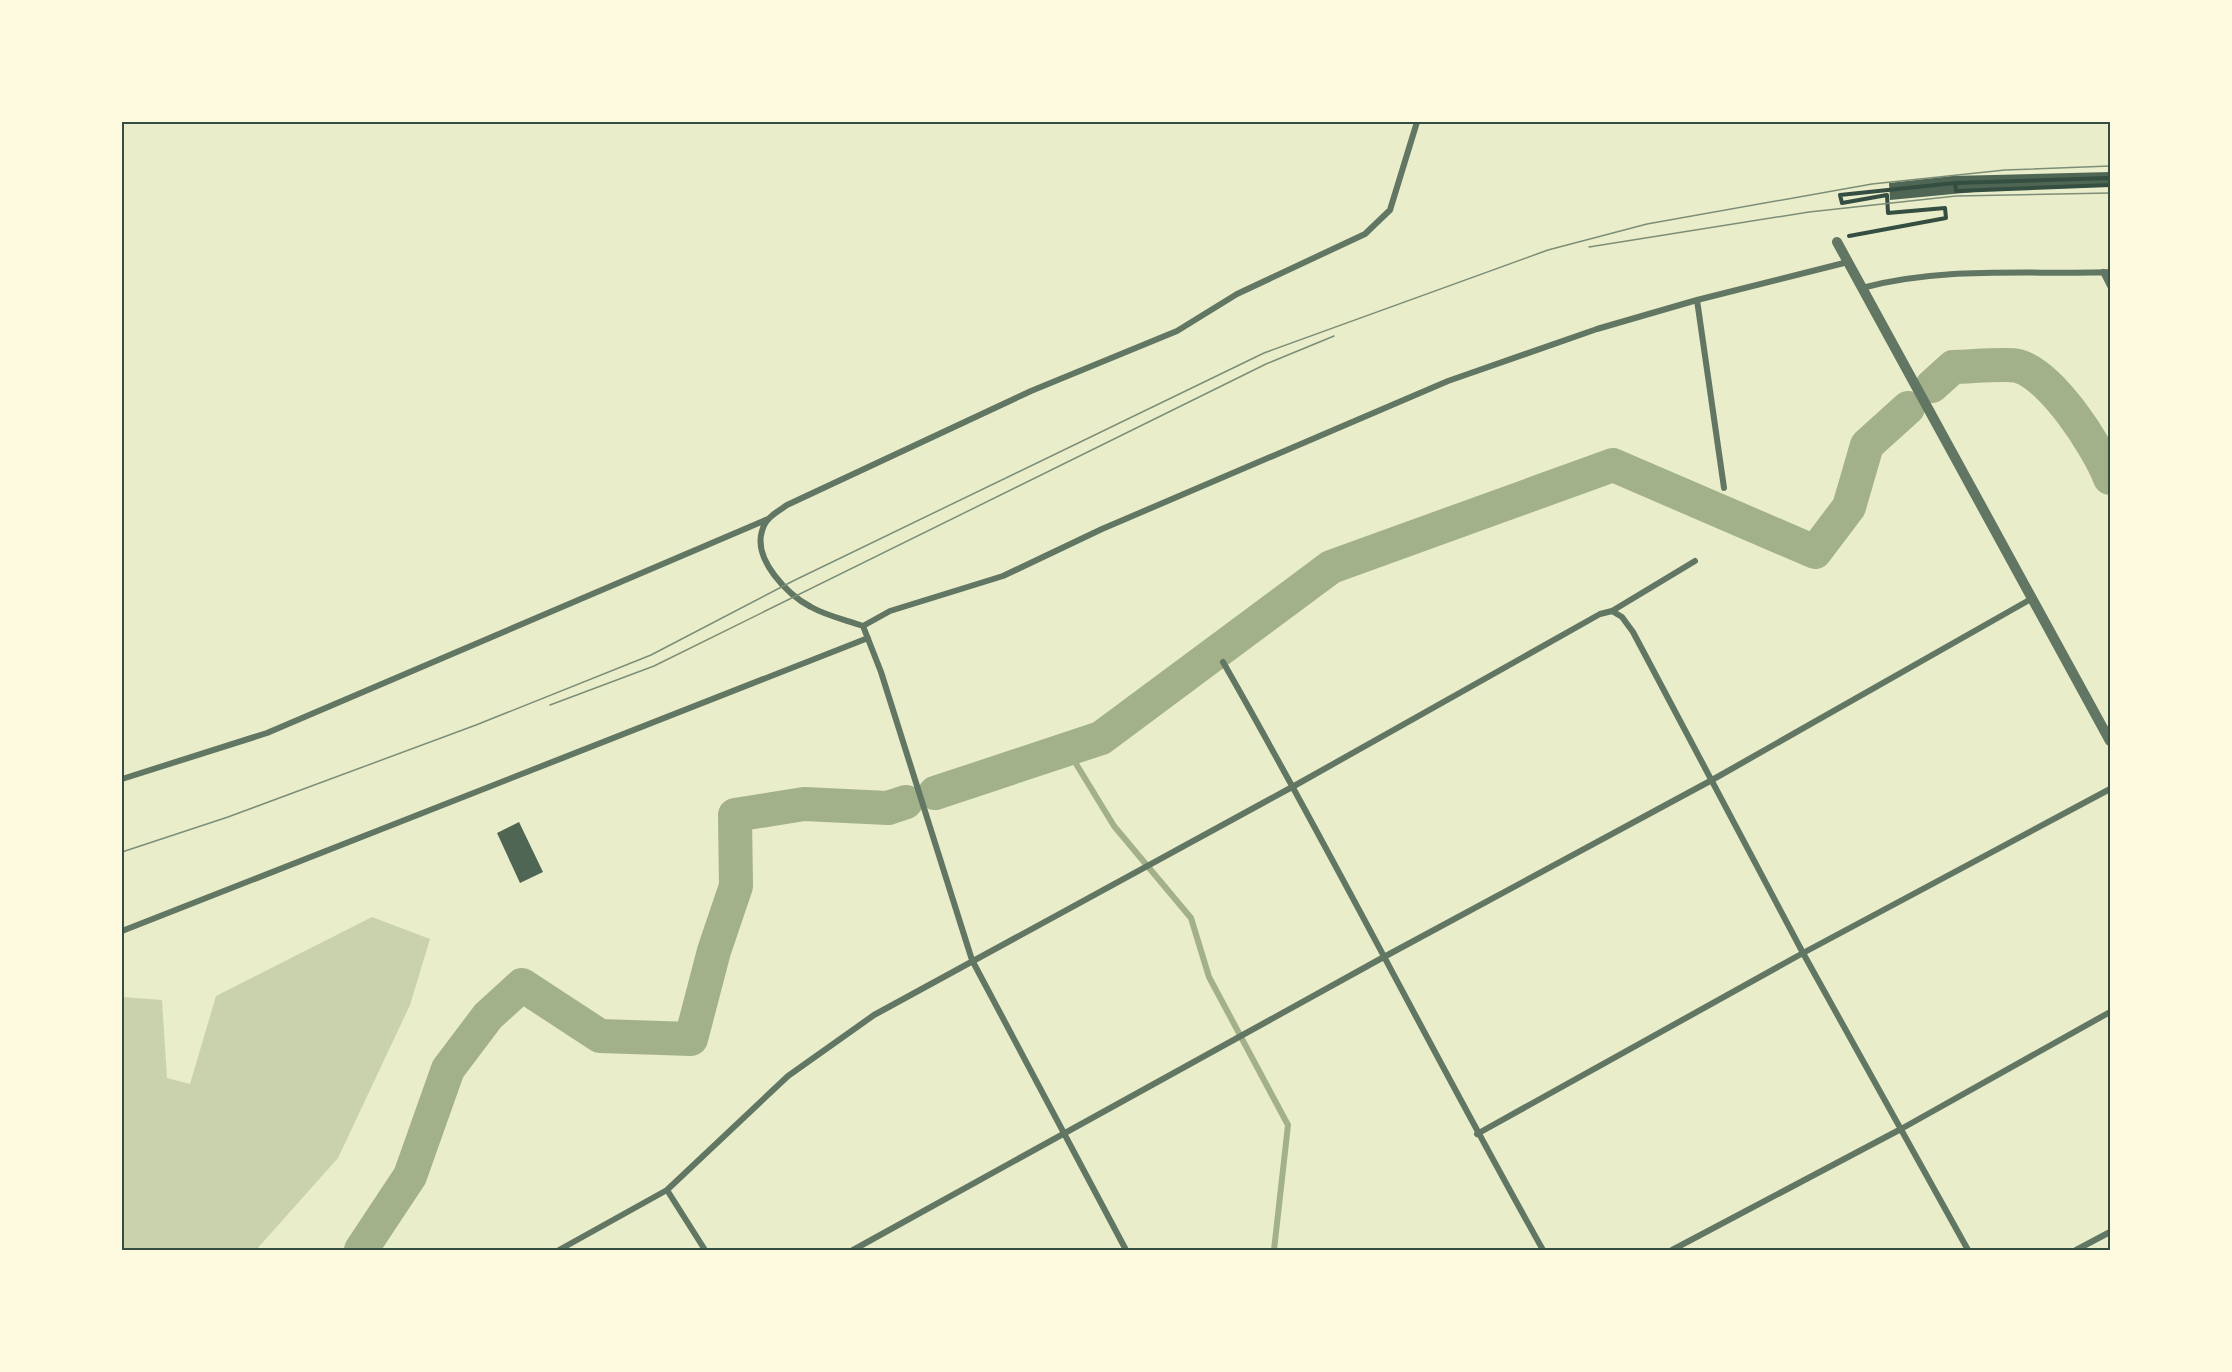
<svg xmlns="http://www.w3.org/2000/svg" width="2232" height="1372" viewBox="0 0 2232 1372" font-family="Ubuntu,sans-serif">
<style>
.green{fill:#cad2ad}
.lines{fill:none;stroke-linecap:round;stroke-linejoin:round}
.stream{stroke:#a3b18a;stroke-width:6}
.river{stroke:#a3b18a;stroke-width:34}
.building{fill:#4f6655}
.path{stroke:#344e41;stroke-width:4}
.minor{stroke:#617663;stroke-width:6}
.tertiary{stroke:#617663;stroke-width:10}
.tram{stroke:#7c8e77;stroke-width:1.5}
.neatline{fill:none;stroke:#344e41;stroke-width:2}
</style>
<rect width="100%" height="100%" fill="#e9edc9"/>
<path class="green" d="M 372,917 L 430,939 L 410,1005 L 338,1158 L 256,1250 L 122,1250 L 122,997 L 162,1000 L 167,1078 L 190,1084 L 216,996 Z"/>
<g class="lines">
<path class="stream" d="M 1067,749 L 1114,826 L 1191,918 L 1209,977 L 1288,1125 L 1274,1250"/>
<path class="river" d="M 1932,386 L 1953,367 C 1969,367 2005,363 2018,366 C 2052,375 2098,447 2110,478
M 935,793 L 1101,738 L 1331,567 L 1613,465 L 1815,552 L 1849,507 L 1867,445 L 1908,408
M 361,1250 L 410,1176 L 448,1069 L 488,1016 L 522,985 L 600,1036 L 691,1039 L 714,951 L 736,886 L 735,815 L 804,804 L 888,808 L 906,802"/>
</g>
<path class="building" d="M 2110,172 L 2110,186 L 1995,190 L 1890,200 L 1889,183 L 1952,176 Z
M 519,822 L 543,872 L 520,883 L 497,833 Z"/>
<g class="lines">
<path class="path" d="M 1955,183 L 2110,178
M 1849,236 L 1946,218 L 1945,208 L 1888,213 L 1887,195 L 1842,203 L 1840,195 L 1955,183 L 1956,191 L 2110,185"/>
<path class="minor" d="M 2103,272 L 2110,286
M 1862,288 C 1942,266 2028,275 2110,272
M 1697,300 L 1724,488
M 1612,611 L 1695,561
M 863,626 L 890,611 L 1003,576 L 1102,529 L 1448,381 L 1597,329 L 1697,300 L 1848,262
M 1223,662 C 1334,856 1434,1056 1543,1250
M 122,779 L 267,733 L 768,519
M 122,931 L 868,638
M 1477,1134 L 1803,953 L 2110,789
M 667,1190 L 705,1250
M 559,1250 L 667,1190 L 788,1076 L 874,1015 L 1294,786 L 1600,614 L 1612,611 L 1622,617 L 1633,632 L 1803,953 L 1968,1250
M 853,1250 L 1382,958 L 1712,780 L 2031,599
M 1126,1250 L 972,960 L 881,672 L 863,626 C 846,620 827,616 811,607 C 788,595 753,560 762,531 C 765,518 777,512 787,505 L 1031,391 L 1177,331 L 1237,294 L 1365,234 L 1390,210 L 1417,122
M 1672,1250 L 1901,1129 L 2110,1012
M 2076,1250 L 2110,1232"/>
<path class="tertiary" d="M 1837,242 L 2110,741"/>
<path class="tram" d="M 1589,247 L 1809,212 L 1956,196 L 2110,193
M 550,705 L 654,666 L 1266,364 L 1334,336
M 122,852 L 228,817 L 476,725 L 651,655 L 793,581 L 1264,353 L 1548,250 L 1647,224 L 1872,184 L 2005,170 L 2110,166"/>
</g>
<rect width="2232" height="1372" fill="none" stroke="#fefae0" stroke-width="246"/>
<rect x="123" y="123" width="1986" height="1126" class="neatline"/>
</svg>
